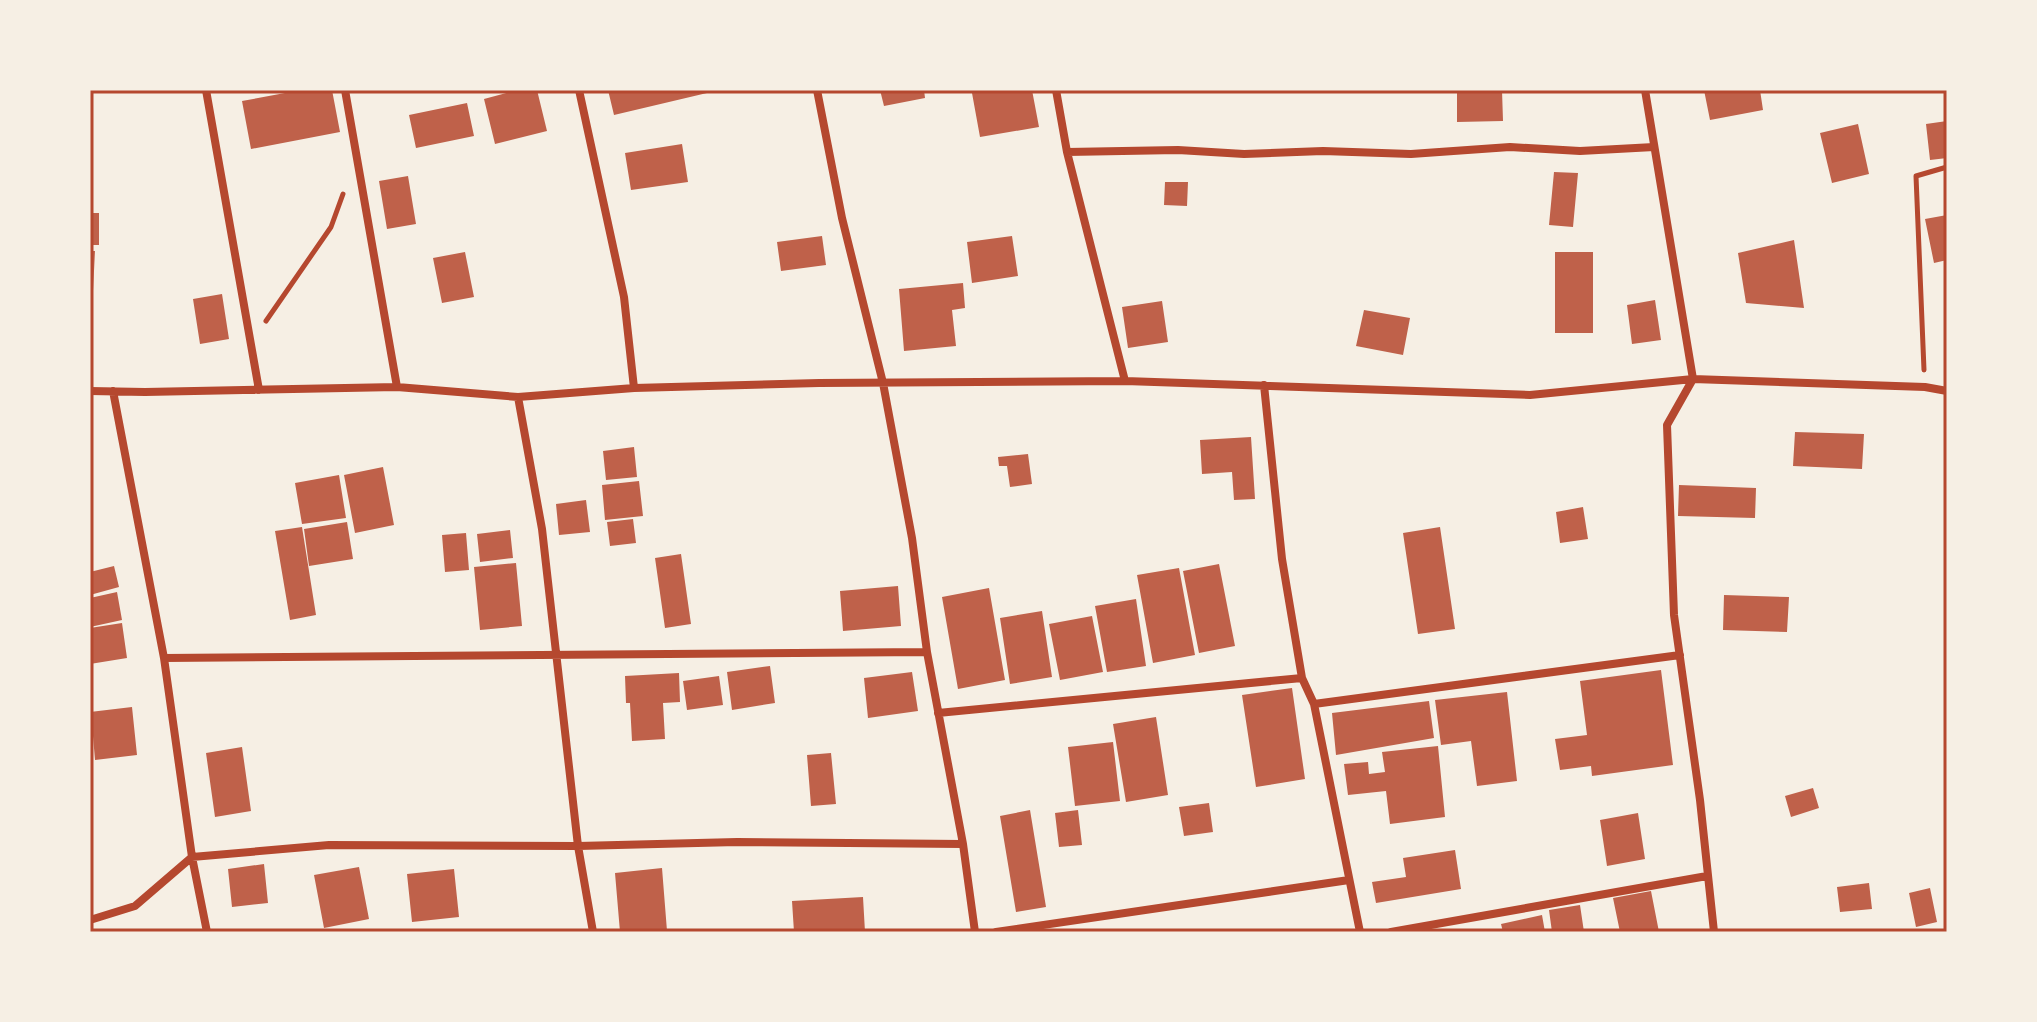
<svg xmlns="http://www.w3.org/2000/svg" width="2037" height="1022" viewBox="0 0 2037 1022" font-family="'DM Sans',sans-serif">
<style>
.building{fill:#bf614a}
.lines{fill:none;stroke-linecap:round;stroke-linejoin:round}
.path{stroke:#b5482f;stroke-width:5}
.minor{stroke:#b5482f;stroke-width:8}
.neatline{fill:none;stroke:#b5482f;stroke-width:3}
</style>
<rect width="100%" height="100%" fill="#f6efe4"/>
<path class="building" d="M 301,90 L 332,90 L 340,132 L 251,149 L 242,101 Z
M 518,90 L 537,90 L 547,131 L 495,144 L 484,99 Z
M 608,90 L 707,90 L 707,93 L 614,115 Z
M 880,90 L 924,90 L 925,98 L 884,106 Z
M 991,90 L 1032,90 L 1039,127 L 980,137 L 972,93 Z
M 1457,90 L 1502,90 L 1503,121 L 1457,122 Z
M 1704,90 L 1760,90 L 1763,110 L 1710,120 Z
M 467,103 L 474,136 L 416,148 L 409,115 Z
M 1947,121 L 1947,158 L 1930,160 L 1926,124 Z
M 1858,124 L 1869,174 L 1832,183 L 1820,133 Z
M 682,144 L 688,182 L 631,190 L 625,153 Z
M 1554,172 L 1578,173 L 1573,227 L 1549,225 Z
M 408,176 L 416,224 L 387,229 L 379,181 Z
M 1165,182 L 1188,182 L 1187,206 L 1164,205 Z
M 90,213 L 99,213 L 99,245 L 90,245 Z
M 1947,215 L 1947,260 L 1934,263 L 1925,219 Z
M 822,236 L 826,265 L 781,271 L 777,242 Z
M 1012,236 L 1018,276 L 972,283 L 967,242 Z
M 1794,240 L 1804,308 L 1746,303 L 1738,253 Z
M 90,251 L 95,251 L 93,291 L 90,291 Z
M 465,252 L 474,297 L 442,303 L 433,258 Z
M 1555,252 L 1593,252 L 1593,333 L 1555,333 Z
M 963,283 L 965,308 L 952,310 L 956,346 L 904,351 L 899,289 Z
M 222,294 L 229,339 L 200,344 L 193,299 Z
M 1655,300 L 1661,340 L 1632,344 L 1627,305 Z
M 1162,301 L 1168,342 L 1128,348 L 1122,307 Z
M 1364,310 L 1410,318 L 1403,355 L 1356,346 Z
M 1795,432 L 1864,434 L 1862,469 L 1793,466 Z
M 1251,437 L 1255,499 L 1234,500 L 1232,472 L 1202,474 L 1200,440 Z
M 634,447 L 637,477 L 606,480 L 603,451 Z
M 1028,454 L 1032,484 L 1010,487 L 1007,466 L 999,466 L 998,457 Z
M 383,467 L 394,525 L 355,533 L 344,475 Z
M 339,475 L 346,518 L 302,524 L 295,483 Z
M 639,481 L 643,516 L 605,520 L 602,485 Z
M 1679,485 L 1756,488 L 1755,518 L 1678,516 Z
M 586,500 L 590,532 L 559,535 L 556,504 Z
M 1583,507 L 1588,539 L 1560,543 L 1556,512 Z
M 633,519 L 636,543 L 610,546 L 607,522 Z
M 347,522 L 353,559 L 309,566 L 304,529 Z
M 302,527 L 316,615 L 290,620 L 275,531 Z
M 1440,527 L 1455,629 L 1418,634 L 1403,533 Z
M 510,530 L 513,558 L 480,562 L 477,534 Z
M 466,533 L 469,570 L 445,572 L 442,535 Z
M 681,554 L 691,624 L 665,628 L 655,558 Z
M 516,563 L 522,626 L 480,630 L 474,567 Z
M 1219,564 L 1235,646 L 1199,653 L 1183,571 Z
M 114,566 L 119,587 L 90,595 L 90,572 Z
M 1179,568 L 1195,655 L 1153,663 L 1137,575 Z
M 898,586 L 901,626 L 843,631 L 840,591 Z
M 989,588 L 1005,680 L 958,689 L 942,597 Z
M 117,592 L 122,620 L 90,627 L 90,598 Z
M 1724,595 L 1789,597 L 1787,632 L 1723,630 Z
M 1136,599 L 1146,666 L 1107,672 L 1095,606 Z
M 1042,611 L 1052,677 L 1010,684 L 1000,618 Z
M 1092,616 L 1103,672 L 1060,680 L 1049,624 Z
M 122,623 L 127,658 L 90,664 L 90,628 Z
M 770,666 L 775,703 L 732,710 L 727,672 Z
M 1661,670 L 1673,765 L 1592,776 L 1591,766 L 1560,770 L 1555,739 L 1587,735 L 1580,681 Z
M 912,672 L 918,711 L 868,718 L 864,678 Z
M 679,673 L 680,702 L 663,703 L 665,739 L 632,741 L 630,703 L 626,703 L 625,676 Z
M 719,676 L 723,705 L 687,710 L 683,681 Z
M 1292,688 L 1305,779 L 1256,787 L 1242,695 Z
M 1507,692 L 1517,781 L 1477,786 L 1471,741 L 1441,745 L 1435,700 Z
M 1429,701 L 1434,738 L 1336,755 L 1332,713 Z
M 132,707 L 137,755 L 95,760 L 93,736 L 90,736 L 90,712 Z
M 1156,717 L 1168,795 L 1126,802 L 1113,724 Z
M 1113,742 L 1120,801 L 1075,806 L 1068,747 Z
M 1438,746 L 1445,817 L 1390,824 L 1386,791 L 1348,795 L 1344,764 L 1368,762 L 1369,774 L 1385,772 L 1382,752 Z
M 242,747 L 251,811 L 215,817 L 206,753 Z
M 831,753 L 836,804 L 811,806 L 807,755 Z
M 1813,788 L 1819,808 L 1791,817 L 1785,796 Z
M 1209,803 L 1213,832 L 1184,836 L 1179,807 Z
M 1030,810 L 1046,907 L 1016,912 L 1000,816 Z
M 1078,810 L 1082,845 L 1059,847 L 1055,813 Z
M 1638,813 L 1645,859 L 1607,866 L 1600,820 Z
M 1455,850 L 1461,889 L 1376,903 L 1372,882 L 1406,877 L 1403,858 Z
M 264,864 L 268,903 L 232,907 L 228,869 Z
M 359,867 L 369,919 L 324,928 L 314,875 Z
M 662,868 L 667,931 L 620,932 L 615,873 Z
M 454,869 L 459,917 L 412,922 L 407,874 Z
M 1869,883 L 1872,909 L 1840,912 L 1837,887 Z
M 1930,888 L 1937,922 L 1916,927 L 1909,893 Z
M 1651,891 L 1659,932 L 1620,932 L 1613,898 Z
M 863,897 L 865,932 L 794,932 L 792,901 Z
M 1580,905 L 1584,932 L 1552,932 L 1549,910 Z
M 1542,915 L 1545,932 L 1503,932 L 1501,924 Z"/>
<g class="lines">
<path class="path" d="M 266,321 L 331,227 L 343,194
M 1924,370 L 1916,176 L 1947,167"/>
<path class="minor" d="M 206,90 L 259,390
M 345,90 L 397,387
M 579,90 L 624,297 L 634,388
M 817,90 L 842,218 L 883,383 L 912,538 L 927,652 L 963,844 L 975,932
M 1056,90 L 1067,152 L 1125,381
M 1645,90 L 1693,379 L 1667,425 L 1674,615 L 1700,800 L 1714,932
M 1067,152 L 1178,150 L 1244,154 L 1323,151 L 1411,154 L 1510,147 L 1580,151 L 1654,147
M 1264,385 L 1282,559 L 1302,678 L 1314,704 L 1360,932
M 90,391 L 145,392 L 397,387 L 518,397 L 634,388 L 819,383 L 1125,381 L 1530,395 L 1693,379 L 1925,387 L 1947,391
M 113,391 L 164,658 L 192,857 L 207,932
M 518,397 L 542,529 L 578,846 L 593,932
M 164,658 L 927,652
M 1314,704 L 1680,655
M 938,713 L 1302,678
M 90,920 L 135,906 L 192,857 L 329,845 L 578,846 L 737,842 L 963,844
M 996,932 L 1349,880
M 1391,932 L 1707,876"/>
</g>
<rect width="2037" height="1022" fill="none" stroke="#f6efe4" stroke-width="184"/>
<rect x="92" y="92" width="1853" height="838" class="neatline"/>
</svg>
